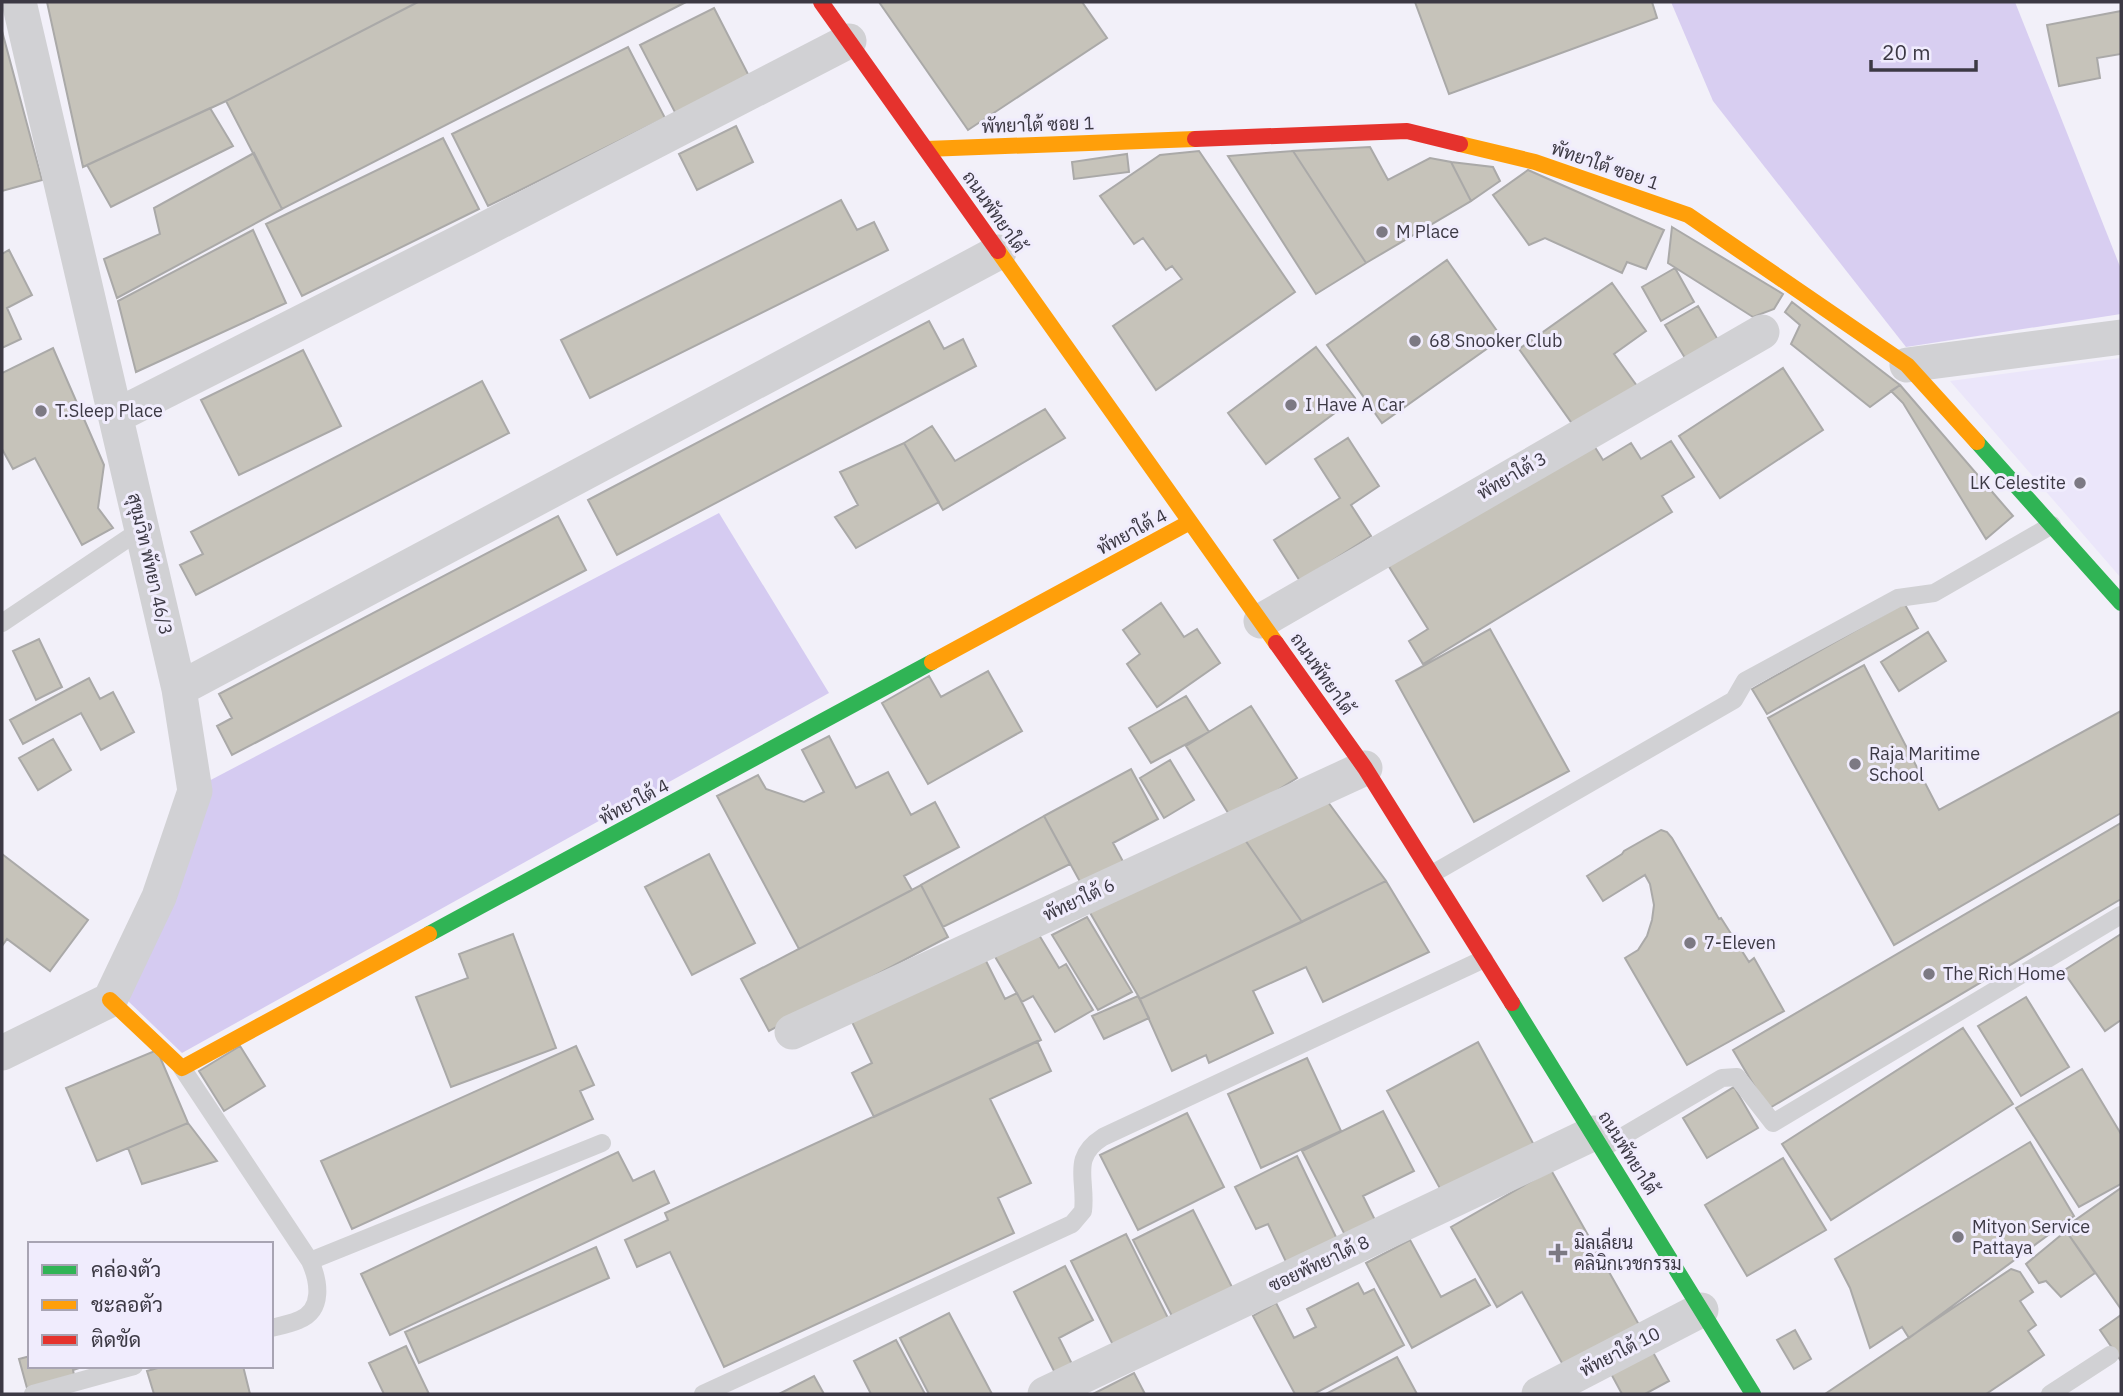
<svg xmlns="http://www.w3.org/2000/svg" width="2123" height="1396" viewBox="0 0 2123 1396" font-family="'IBM Plex Sans',Sarabun,sans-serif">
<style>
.built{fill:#ebe6fa}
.green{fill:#d8cef1}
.forest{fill:#d5cbf1}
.building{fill:#c6c3ba;stroke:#aaa9a8;stroke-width:2}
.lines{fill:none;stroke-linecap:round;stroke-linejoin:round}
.lane{stroke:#d1d1d4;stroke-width:18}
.street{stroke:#d1d1d4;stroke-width:35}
.fast{stroke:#30b455;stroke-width:16}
.slow{stroke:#ff9f0a;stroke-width:16}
.jam{stroke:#e5322d;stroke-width:16}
.poi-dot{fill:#7c7983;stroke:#f0ecfd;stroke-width:2.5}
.labels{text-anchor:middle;stroke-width:6;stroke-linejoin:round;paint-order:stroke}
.street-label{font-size:18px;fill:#3c3944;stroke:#f0ecfd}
.poi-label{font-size:18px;fill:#3c3944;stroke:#f0ecfd;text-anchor:start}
</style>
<rect width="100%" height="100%" fill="#f2f0f9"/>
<path class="built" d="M 2121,358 L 2121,578 L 1950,381 Z"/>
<path class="green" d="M 1671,2 L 2015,2 L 2121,269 L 2121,314 L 1906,347 L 1713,101 Z"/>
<path class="forest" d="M 719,513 L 829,693 L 182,1053 L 127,1000 L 205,783 Z"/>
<path class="building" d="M 47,2 L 418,2 L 226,101 L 83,167 Z
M 418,2 L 686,2 L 282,209 L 226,101 Z
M 879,2 L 1082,2 L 1107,38 L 968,130 Z
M 1415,2 L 1652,2 L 1657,18 L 1449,94 Z
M 714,8 L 751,80 L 678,118 L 640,45 Z
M 2121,11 L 2121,54 L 2097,58 L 2100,78 L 2059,86 L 2047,25 Z
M 2,31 L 42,180 L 2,191 Z
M 628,47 L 665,118 L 488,206 L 452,134 Z
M 210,108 L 233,146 L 111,207 L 87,165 Z
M 736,126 L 753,162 L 697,190 L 679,154 Z
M 443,138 L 479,209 L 302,296 L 266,224 Z
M 1370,147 L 1388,180 L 1430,158 L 1451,162 L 1471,201 L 1366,263 L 1293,151 Z
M 1199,151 L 1295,292 L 1156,390 L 1113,326 L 1182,279 L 1172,266 L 1166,270 L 1143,238 L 1134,244 L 1100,196 L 1160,155 Z
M 1293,151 L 1366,263 L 1316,294 L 1228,156 Z
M 254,153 L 282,209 L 117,298 L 104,259 L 160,234 L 154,208 Z
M 1127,154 L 1129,172 L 1074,179 L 1072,162 Z
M 1451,162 L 1493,167 L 1500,181 L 1471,201 Z
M 1528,170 L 1664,230 L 1646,269 L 1627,262 L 1622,273 L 1545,238 L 1529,245 L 1493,195 Z
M 841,200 L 857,230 L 874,222 L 888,250 L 590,398 L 561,340 Z
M 1672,227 L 1783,294 L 1774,309 L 1753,317 L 1668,263 Z
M 253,230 L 286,303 L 136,372 L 118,301 Z
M 9,250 L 32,295 L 7,308 L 21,339 L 2,348 L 2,254 Z
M 1447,260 L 1502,338 L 1382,423 L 1327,345 Z
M 1675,268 L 1694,302 L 1661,321 L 1642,287 Z
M 1612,283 L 1646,331 L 1614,354 L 1637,386 L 1576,429 L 1519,349 Z
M 1792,302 L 1900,385 L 1870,407 L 1791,344 L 1800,325 L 1785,312 Z
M 1698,306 L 1718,340 L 1685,358 L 1665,325 Z
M 929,321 L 944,349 L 963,339 L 976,366 L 617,555 L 588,500 Z
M 1316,347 L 1355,398 L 1266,464 L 1228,413 Z
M 53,348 L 104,465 L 98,508 L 113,528 L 82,545 L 35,458 L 13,469 L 2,449 L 2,373 Z
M 303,350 L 341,426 L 239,475 L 201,400 Z
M 1783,368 L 1823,430 L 1720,498 L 1679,436 Z
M 482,381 L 509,433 L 196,595 L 180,565 L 203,554 L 191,532 Z
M 1900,385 L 2013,516 L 1986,539 L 1903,403 L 1891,391 Z
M 1045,409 L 1065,438 L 943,510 L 904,443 L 932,426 L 955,461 Z
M 1348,438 L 1379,486 L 1351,505 L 1371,536 L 1300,581 L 1274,540 L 1340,498 L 1315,459 Z
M 1591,441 L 1603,460 L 1631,443 L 1641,459 L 1671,441 L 1694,477 L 1662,496 L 1672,512 L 1423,664 L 1409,641 L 1428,629 L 1388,565 Z
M 904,443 L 939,502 L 856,548 L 835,517 L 858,505 L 840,472 Z
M 558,516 L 586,570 L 232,755 L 217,726 L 232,718 L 219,694 Z
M 1161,603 L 1184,637 L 1197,629 L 1220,663 L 1157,707 L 1127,664 L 1140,654 L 1123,630 Z
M 1904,603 L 1918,628 L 1767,714 L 1752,689 Z
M 1490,629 L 1569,771 L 1474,822 L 1396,681 Z
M 1928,632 L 1946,661 L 1899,691 L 1881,662 Z
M 39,639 L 62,687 L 36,700 L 13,651 Z
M 1864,665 L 1939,810 L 2121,711 L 2121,813 L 1894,945 L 1768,718 Z
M 988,671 L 1022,731 L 928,784 L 882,703 L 929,676 L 941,697 Z
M 89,678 L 100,699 L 113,692 L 134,732 L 101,750 L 81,713 L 23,744 L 10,720 Z
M 1186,696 L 1209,732 L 1151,763 L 1129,728 Z
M 1251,706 L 1297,778 L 1232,819 L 1186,746 Z
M 829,736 L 856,788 L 888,772 L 911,815 L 935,802 L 959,847 L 904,876 L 912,890 L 799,949 L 717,796 L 758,775 L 766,789 L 804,802 L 824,792 L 802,750 Z
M 53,739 L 71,770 L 38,790 L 19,758 Z
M 1170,760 L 1194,800 L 1164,818 L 1140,778 Z
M 1131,769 L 1158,819 L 1113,843 L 1126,867 L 1084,889 L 1044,816 Z
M 1325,798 L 1386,881 L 1302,922 L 1243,837 Z
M 1044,816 L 1070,864 L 943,927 L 921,885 Z
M 2121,823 L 2121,899 L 1768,1109 L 1733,1050 Z
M 1661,830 L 1667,832 L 1672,838 L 1719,919 L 1721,918 L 1749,962 L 1754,958 L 1784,1011 L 1687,1065 L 1625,958 L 1638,950 L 1647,936 L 1652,920 L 1654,905 L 1650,884 L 1645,875 L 1603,901 L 1587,876 L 1622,854 L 1624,851 Z
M 1243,837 L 1302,922 L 1140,999 L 1089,911 Z
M 2,854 L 88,920 L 50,971 L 7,939 L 2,946 Z
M 709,854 L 755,943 L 692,975 L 645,887 Z
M 1386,881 L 1429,952 L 1323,1002 L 1306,967 L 1253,991 L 1273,1033 L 1209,1063 L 1206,1055 L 1172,1071 L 1140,999 Z
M 921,885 L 948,937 L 769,1031 L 741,979 Z
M 1087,917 L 1132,992 L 1098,1010 L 1052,935 Z
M 1036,930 L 1059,968 L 1066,964 L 1093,1010 L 1055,1032 L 1033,996 L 1022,1002 L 994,955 Z
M 513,934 L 556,1048 L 451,1087 L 416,997 L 468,978 L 459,954 Z
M 2121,934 L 2121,1020 L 2105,1031 L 2063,971 Z
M 984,957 L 1005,999 L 1017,993 L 1041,1040 L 874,1117 L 852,1073 L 872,1063 L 852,1022 Z
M 1138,996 L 1149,1018 L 1104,1039 L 1092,1016 Z
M 2026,997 L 2069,1067 L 2021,1096 L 1978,1026 Z
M 1963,1028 L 2013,1104 L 1831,1220 L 1782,1144 Z
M 1037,1041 L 1051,1071 L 990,1099 L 1031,1183 L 998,1198 L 1014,1233 L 724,1367 L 670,1252 L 637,1267 L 625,1240 L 668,1220 L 665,1213 Z
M 1478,1042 L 1534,1145 L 1443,1194 L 1387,1091 Z
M 240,1046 L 265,1086 L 224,1111 L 199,1071 Z
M 576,1046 L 594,1085 L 580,1091 L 593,1119 L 352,1229 L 321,1161 Z
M 157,1050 L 188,1123 L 97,1161 L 66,1088 Z
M 1307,1058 L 1341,1131 L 1261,1168 L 1228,1094 Z
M 2082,1069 L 2121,1134 L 2121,1184 L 2079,1207 L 2016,1108 Z
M 1734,1087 L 1758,1128 L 1707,1158 L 1683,1118 Z
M 1383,1111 L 1414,1171 L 1363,1196 L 1376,1222 L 1346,1237 L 1302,1151 Z
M 1187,1113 L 1224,1187 L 1138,1230 L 1100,1155 Z
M 188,1123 L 217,1161 L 142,1184 L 128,1148 Z
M 2030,1142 L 2074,1216 L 1909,1338 L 1902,1327 L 1870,1348 L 1850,1288 L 1835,1259 Z
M 618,1152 L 633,1181 L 654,1171 L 669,1203 L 390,1335 L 361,1274 Z
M 1297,1156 L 1337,1239 L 1287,1264 L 1268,1224 L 1256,1229 L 1235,1187 Z
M 1783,1158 L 1826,1230 L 1747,1276 L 1705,1205 Z
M 1551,1170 L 1642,1330 L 1567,1372 L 1522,1292 L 1497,1307 L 1451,1227 Z
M 2121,1188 L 2121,1309 L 2064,1228 Z
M 1193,1210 L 1233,1289 L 1173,1318 L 1133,1240 Z
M 2066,1231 L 2095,1273 L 2061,1297 L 2046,1281 L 2039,1283 L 2026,1264 Z
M 1126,1234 L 1169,1320 L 1114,1347 L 1071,1261 Z
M 1410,1240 L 1441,1297 L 1475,1279 L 1490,1305 L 1412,1348 L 1366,1263 Z
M 596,1247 L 609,1278 L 419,1363 L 405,1332 Z
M 1065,1266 L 1093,1320 L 1059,1338 L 1072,1364 L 1055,1373 L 1014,1292 Z
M 2011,1269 L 2020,1272 L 2033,1292 L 2020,1301 L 2036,1325 L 2028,1331 L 2044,1355 L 1986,1394 L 1825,1394 Z
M 1358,1283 L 1364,1294 L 1374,1289 L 1404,1345 L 1314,1394 L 1295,1394 L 1253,1316 L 1276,1303 L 1294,1338 L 1316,1327 L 1307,1309 Z
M 949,1313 L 992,1394 L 929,1394 L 900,1338 Z
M 2121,1315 L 2121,1361 L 2100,1330 Z
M 1795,1330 L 1811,1359 L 1794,1369 L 1777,1340 Z
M 896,1340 L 925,1394 L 871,1394 L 854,1361 Z
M 406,1346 L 429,1394 L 384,1394 L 369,1363 Z
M 1650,1347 L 1669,1381 L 1645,1394 L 1622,1394 L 1609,1370 Z
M 30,1356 L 30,1366 L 85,1366 L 73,1370 L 74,1375 L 27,1388 L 19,1359 Z
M 1397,1357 L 1417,1394 L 1326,1394 Z
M 165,1366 L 243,1366 L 250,1394 L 154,1394 L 147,1371 Z
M 1134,1373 L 1145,1394 L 1093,1394 Z
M 814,1376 L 824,1394 L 779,1394 Z"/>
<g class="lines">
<path class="lane" d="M 2,623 L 142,529
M 1432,874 L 1734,700 L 1745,681 L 1898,598 L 1934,593 L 2052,525
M 182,1068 L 310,1261 C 319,1281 324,1310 299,1320 C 290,1324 280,1326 271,1328
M 1603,1148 L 1722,1078 L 1737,1077 L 1773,1123 L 2121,915
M 310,1261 L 602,1143
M 33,1394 L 134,1366
M 703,1394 L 1072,1224 L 1083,1211 C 1087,1179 1070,1158 1103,1137 L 1484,959
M 2050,1394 L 2110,1355"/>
<path class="street" d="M 1907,365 L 2121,337
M 116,416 L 460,242 L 849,41
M 1261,621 L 1762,332
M 179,689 L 999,252
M 792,1032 L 1365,768
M 2,1053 L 110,1000 L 159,897 L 195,791 L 179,689 L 19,2
M 1045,1394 L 1594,1133
M 1539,1394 L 1701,1310"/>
<path class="fast" d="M 1977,442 L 2121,603
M 429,934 L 932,662
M 1512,1003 L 1753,1394"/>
<path class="slow" d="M 1460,144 L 1535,162 L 1688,215 L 1907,365 L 1977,442
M 926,149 L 1195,139
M 998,251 L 1276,643
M 932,662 L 1190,522
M 110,1000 L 182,1068 L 429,934"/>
<path class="jam" d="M 821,2 L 998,251
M 1195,139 L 1407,131 L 1460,144
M 1276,643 L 1365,768 L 1512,1003"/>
</g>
<g class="poi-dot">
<circle cx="1382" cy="232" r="7"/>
<circle cx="1415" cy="341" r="7"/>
<circle cx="1291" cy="405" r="7"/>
<circle cx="41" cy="411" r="7"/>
<circle cx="2080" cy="483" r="7"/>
<circle cx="1855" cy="764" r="7"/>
<circle cx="1690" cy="943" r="7"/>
<circle cx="1929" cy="974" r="7"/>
<circle cx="1958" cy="1237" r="7"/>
<path d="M1554.5 1242.5h7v7h7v7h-7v7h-7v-7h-7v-7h7z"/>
</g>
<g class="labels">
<g class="street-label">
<text transform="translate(1038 125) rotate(-2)" y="6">พัทยาใต้ ซอย 1</text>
<text transform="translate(1605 166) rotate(19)" y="6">พัทยาใต้ ซอย 1</text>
<text transform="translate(994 212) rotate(55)" y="6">ถนนพัทยาใต้</text>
<text transform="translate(1512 476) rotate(-30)" y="6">พัทยาใต้ 3</text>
<text transform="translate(1132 532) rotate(-28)" y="6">พัทยาใต้ 4</text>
<text transform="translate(150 564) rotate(77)" y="6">สุขุมวิท พัทยา 46/3</text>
<text transform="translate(1322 674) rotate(55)" y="6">ถนนพัทยาใต้</text>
<text transform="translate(634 802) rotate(-28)" y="6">พัทยาใต้ 4</text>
<text transform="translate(1079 900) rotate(-25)" y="6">พัทยาใต้ 6</text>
<text transform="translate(1628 1153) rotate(58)" y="6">ถนนพัทยาใต้</text>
<text transform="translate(1319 1264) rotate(-25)" y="6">ซอยพัทยาใต้ 8</text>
<text transform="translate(1620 1352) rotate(-27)" y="6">พัทยาใต้ 10</text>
</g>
<g class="poi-label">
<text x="1396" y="238">M Place</text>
<text x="1429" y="347">68 Snooker Club</text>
<text x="1305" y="411">I Have A Car</text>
<text x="55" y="417">T.Sleep Place</text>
<text x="2066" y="489" text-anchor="end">LK Celestite</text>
<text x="1869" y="760">Raja Maritime<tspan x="1869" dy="21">School</tspan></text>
<text x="1704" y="949">7-Eleven</text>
<text x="1943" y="980">The Rich Home</text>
<text x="1972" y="1233">Mityon Service<tspan x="1972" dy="21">Pattaya</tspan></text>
<text x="1574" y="1249">มิลเลี่ยน<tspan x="1574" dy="21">คลินิกเวชกรรม</tspan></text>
</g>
</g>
<rect width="2123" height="1396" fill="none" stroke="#3c3944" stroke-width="7"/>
<rect x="28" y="1242" width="245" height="126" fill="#f0ecfd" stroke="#a8a4b3" stroke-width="2"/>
<rect x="42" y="1265" width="35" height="10" fill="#30b455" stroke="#a8a4b3" stroke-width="2"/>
<text x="91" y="1277" font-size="21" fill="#3c3944">คล่องตัว</text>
<rect x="42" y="1300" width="35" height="10" fill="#ff9f0a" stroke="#a8a4b3" stroke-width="2"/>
<text x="91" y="1312" font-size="21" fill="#3c3944">ชะลอตัว</text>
<rect x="42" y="1335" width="35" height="10" fill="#e5322d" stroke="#a8a4b3" stroke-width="2"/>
<text x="91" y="1347" font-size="21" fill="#3c3944">ติดขัด</text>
<path d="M1871 60v10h105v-10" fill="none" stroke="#3c3944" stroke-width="3.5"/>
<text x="1882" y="60" font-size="21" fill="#3c3944" stroke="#f0ecfd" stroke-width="5" paint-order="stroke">20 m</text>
</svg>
